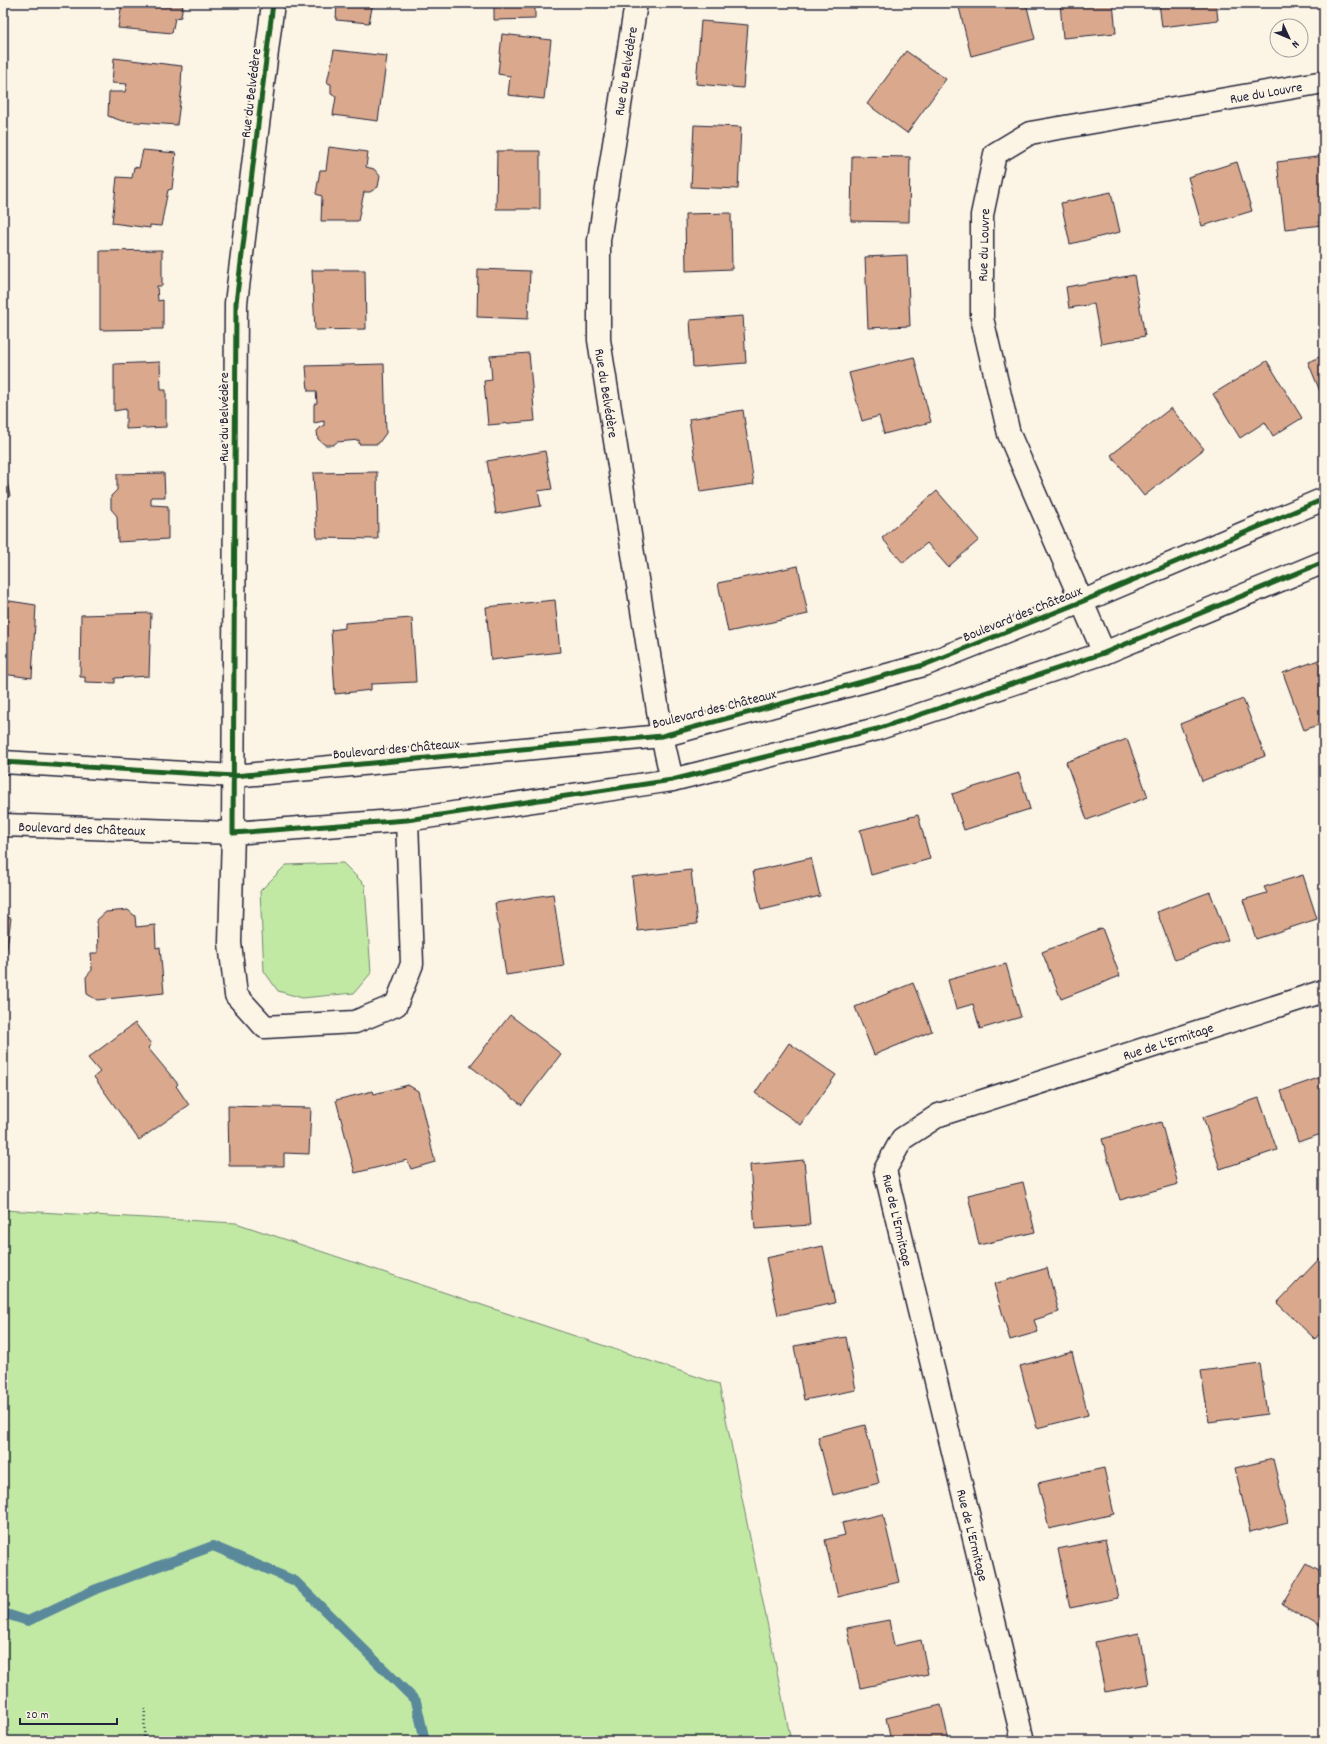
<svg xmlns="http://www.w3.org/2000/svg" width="1327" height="1744" viewBox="0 0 1327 1744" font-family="Dekko,sans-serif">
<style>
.green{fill:#c1e9a4;stroke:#728670}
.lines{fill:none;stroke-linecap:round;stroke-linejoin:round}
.stream{stroke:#5a899b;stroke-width:10}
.building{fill:#daa98d;stroke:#22223b}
.street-casing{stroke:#22223b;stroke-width:25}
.secondary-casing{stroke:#22223b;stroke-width:25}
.path{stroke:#22223b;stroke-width:2.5;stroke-dasharray:1 3;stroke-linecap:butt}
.street{stroke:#fcf5e5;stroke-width:22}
.secondary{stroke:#fcf5e5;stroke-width:22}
.cycleway-casing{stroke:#fcf5e5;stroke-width:8}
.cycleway{stroke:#1b5e20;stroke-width:5}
.labels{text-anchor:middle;stroke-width:4;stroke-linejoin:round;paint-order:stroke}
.street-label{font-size:14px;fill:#22223b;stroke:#fcf5e5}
</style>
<rect width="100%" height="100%" fill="#fcf5e5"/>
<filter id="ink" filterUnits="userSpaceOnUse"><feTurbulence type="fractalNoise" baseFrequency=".025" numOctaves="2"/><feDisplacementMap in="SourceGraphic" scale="8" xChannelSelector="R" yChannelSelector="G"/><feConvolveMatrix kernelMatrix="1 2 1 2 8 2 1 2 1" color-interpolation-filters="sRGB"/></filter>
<g filter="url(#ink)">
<path class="green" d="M 343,863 L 365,885 L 371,973 L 354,993 L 302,998 L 278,991 L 264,971 L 260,891 L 286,865 Z
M 3,1210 L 236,1223 L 719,1384 L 791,1741 L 3,1741 Z"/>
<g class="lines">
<path class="stream" d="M 3,1613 L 28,1621 L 94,1590 L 213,1546 L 295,1581 L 416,1701 L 425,1741"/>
</g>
<path class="building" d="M 122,3 L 193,3 L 183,3 L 181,17 L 175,18 L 172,33 L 118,28 Z
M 337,3 L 373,3 L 369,23 L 336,20 Z
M 494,3 L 535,3 L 535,19 L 494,20 Z
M 958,3 L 1026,3 L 1035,39 L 971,56 Z
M 1060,3 L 1113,3 L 1116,33 L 1063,38 Z
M 1159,3 L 1216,3 L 1218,20 L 1162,27 Z
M 1264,3 L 1289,3 L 1264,7 Z
M 701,21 L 748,25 L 743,88 L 696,84 Z
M 502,34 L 551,40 L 544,99 L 508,95 L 510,76 L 498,74 Z
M 334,50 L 387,56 L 378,121 L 333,115 L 336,97 L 331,94 L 331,84 L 327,83 Z
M 906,51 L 946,79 L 907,133 L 867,104 Z
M 114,58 L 182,66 L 181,86 L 182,87 L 177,125 L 122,121 L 108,116 L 109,92 L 125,92 L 127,84 L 112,83 Z
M 694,125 L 741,127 L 738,189 L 691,187 Z
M 329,147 L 368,152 L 366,167 L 374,169 L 380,176 L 378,187 L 370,192 L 364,192 L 358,221 L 321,221 L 322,196 L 316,194 L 320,170 L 326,170 Z
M 143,150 L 176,153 L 172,189 L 168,190 L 161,226 L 150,225 L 150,228 L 112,223 L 117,177 L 132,178 L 134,167 L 139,168 Z
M 497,151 L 540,151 L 540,209 L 496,209 Z
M 852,156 L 910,157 L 909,222 L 851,221 Z
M 1324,156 L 1324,225 L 1285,229 L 1277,162 Z
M 1237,162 L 1252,211 L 1202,226 L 1188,177 Z
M 1111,192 L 1120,232 L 1070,244 L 1061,203 Z
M 731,213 L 732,269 L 686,271 L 685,214 Z
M 162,250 L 162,286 L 157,286 L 158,301 L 163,300 L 163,329 L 100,330 L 100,251 Z
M 907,255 L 910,326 L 868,328 L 865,257 Z
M 478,269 L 530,271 L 528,319 L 477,317 Z
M 312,270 L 365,270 L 366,329 L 315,330 Z
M 1134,275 L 1145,336 L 1101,344 L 1094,304 L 1069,308 L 1066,287 Z
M 743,316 L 746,363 L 693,367 L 690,320 Z
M 529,353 L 535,421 L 488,425 L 484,381 L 492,380 L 490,356 Z
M 1324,355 L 1324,401 L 1308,362 Z
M 914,357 L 931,422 L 884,434 L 879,416 L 862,421 L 849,373 Z
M 1267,361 L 1302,418 L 1273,436 L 1265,422 L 1240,438 L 1213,394 Z
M 160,362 L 161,390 L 166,390 L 166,427 L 126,429 L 126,409 L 114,411 L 114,364 Z
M 384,364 L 386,433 L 378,444 L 359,444 L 359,440 L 337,442 L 333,445 L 325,445 L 318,439 L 317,431 L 321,427 L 324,426 L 324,421 L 314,423 L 314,404 L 317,403 L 316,391 L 308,391 L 306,366 Z
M 1171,408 L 1204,449 L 1144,496 L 1111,455 Z
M 743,410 L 754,484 L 700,492 L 689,419 Z
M 545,451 L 552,489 L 538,491 L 541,506 L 496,514 L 487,461 Z
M 3,464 L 10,496 L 3,497 Z
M 377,472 L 378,539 L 317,538 L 313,473 Z
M 164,473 L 165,497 L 151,497 L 151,505 L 168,506 L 168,539 L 118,542 L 117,516 L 111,509 L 111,496 L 117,490 L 117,474 Z
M 937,491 L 979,540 L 948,567 L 927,543 L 903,563 L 882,538 Z
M 798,566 L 808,614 L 728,632 L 718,583 Z
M 3,600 L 36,605 L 32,678 L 3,674 Z
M 555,600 L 560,652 L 491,660 L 486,607 Z
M 151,613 L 149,676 L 115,678 L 115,683 L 85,682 L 85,677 L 80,677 L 81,615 Z
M 412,618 L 416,682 L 371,684 L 371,690 L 335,694 L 331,630 L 345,628 L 345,623 Z
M 1324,658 L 1324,723 L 1304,730 L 1283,673 Z
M 1243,699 L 1265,756 L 1202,781 L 1180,724 Z
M 1127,739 L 1148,797 L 1087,820 L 1066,762 Z
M 1019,773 L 1030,809 L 964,830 L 952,794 Z
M 918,815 L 930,859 L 871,875 L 860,830 Z
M 811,858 L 820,896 L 761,910 L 753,871 Z
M 691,870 L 697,924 L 638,931 L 632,877 Z
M 1303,875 L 1317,919 L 1256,939 L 1243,900 L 1267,893 L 1264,887 Z
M 1210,892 L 1228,940 L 1175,960 L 1157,912 Z
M 553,894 L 564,966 L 506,975 L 495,903 Z
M 128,910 L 135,916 L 136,927 L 155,925 L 156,948 L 160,947 L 164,993 L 97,1000 L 87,994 L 86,977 L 92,970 L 91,953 L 98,953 L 97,920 L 106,912 Z
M 3,917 L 11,918 L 6,955 L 3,955 Z
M 1102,928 L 1120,976 L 1061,999 L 1042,952 Z
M 1006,964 L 1021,1017 L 980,1029 L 973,1004 L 956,1009 L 948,980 Z
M 913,983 L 932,1031 L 874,1055 L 855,1007 Z
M 510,1015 L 561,1054 L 522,1105 L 470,1066 Z
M 135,1023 L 151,1044 L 148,1048 L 178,1084 L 176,1086 L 189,1105 L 139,1140 L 94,1077 L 100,1072 L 88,1058 Z
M 789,1043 L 836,1075 L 801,1125 L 755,1093 Z
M 1324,1076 L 1324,1133 L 1298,1142 L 1281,1091 Z
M 408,1085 L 418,1091 L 435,1162 L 411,1169 L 407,1160 L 355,1173 L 336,1100 L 373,1091 L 374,1094 Z
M 1259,1098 L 1277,1150 L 1220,1169 L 1203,1117 Z
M 228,1106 L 311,1108 L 309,1154 L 284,1153 L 284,1166 L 229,1166 Z
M 1161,1122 L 1178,1184 L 1120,1200 L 1102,1139 Z
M 804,1160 L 810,1225 L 755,1229 L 750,1165 Z
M 1023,1182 L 1035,1232 L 979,1245 L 968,1195 Z
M 823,1246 L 835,1303 L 778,1315 L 766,1258 Z
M 1320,1258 L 1324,1262 L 1324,1329 L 1315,1339 L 1277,1303 Z
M 1047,1268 L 1059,1312 L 1034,1320 L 1038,1332 L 1010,1340 L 994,1284 Z
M 846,1337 L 856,1390 L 804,1400 L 794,1346 Z
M 1072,1352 L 1088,1415 L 1037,1428 L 1020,1366 Z
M 1260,1363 L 1267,1414 L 1209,1422 L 1201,1371 Z
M 865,1425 L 879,1483 L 833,1495 L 818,1437 Z
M 1273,1459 L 1288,1522 L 1250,1532 L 1235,1468 Z
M 1104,1468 L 1114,1514 L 1049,1529 L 1038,1483 Z
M 883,1514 L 899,1582 L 838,1597 L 825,1540 L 845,1535 L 842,1523 Z
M 1105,1539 L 1118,1598 L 1070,1608 L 1058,1549 Z
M 1307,1563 L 1324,1573 L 1324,1629 L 1282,1604 Z
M 889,1620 L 894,1646 L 921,1640 L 928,1674 L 860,1688 L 847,1628 Z
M 1139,1633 L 1148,1684 L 1105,1692 L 1095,1642 Z
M 941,1705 L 949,1741 L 891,1741 L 886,1718 Z"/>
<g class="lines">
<defs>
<path id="street" d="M 273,3 L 236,303 L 233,833 L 230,943 L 236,995 L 265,1027 L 355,1022 L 396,1005 L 412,964 L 407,820
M 636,3 L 599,240 L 599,340 L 662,736 L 672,780
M 1104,653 L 1009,434 L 982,318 L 982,215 L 995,154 L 1030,133 L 1324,82
M 1023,1741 L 885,1170 L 902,1139 L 939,1115 L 1324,991"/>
<path id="secondary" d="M 3,762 L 234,776 L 662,736 L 924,665 L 1081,602 L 1324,499
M 3,825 L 233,833 L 407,820 L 672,780 L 877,729 L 1104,653 L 1324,562"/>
</defs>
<use href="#street" class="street-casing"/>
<use href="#secondary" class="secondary-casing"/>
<path class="path" d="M 144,1741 L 145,1705"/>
<use href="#street" class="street"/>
<use href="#secondary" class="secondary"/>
<defs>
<path id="cycleway" d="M 273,3 L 236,303 L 233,833 L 407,820 L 672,780 L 877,729 L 1104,653 L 1324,562
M 3,762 L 234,776 L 662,736 L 924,665 L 1081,602 L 1324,499"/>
</defs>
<use href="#cycleway" class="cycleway-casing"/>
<use href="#cycleway" class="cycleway"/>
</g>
</g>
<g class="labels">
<g class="street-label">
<text transform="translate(625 71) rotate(-81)" y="5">Rue du Belvédère</text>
<text transform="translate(1266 92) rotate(-10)" y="5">Rue du Louvre</text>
<text transform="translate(250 93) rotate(-83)" y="5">Rue du Belvédère</text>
<text transform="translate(983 245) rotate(-88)" y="5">Rue du Louvre</text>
<text transform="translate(607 393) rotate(81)" y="5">Rue du Belvédère</text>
<text transform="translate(223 417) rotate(-90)" y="5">Rue du Belvédère</text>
<text transform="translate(1022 613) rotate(-22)" y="5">Boulevard des Châteaux</text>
<text transform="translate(714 708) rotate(-14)" y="5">Boulevard des Châteaux</text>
<text transform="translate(396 748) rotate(-5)" y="5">Boulevard des Châteaux</text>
<text transform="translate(82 828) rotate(2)" y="5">Boulevard des Châteaux</text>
<text transform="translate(1168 1041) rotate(-18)" y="5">Rue de L'Ermitage</text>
<text transform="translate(898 1220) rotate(77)" y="5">Rue de L'Ermitage</text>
<text transform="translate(973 1535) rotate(76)" y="5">Rue de L'Ermitage</text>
</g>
</g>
<rect width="1327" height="1744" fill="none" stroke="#fcf5e5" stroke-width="16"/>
<rect x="8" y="8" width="1311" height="1728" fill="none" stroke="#22223b" stroke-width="1.5" filter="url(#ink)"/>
<g transform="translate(1289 38) rotate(134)"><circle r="19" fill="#fcf5e5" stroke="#a5a1a1"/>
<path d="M0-3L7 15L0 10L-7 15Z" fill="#22223b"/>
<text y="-6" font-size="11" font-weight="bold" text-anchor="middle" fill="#22223b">N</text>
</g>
<path d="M20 1718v6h97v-6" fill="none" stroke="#22223b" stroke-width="2"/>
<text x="26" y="1718" font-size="12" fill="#22223b" stroke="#fcf5e5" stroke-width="3" paint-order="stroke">20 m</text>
</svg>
